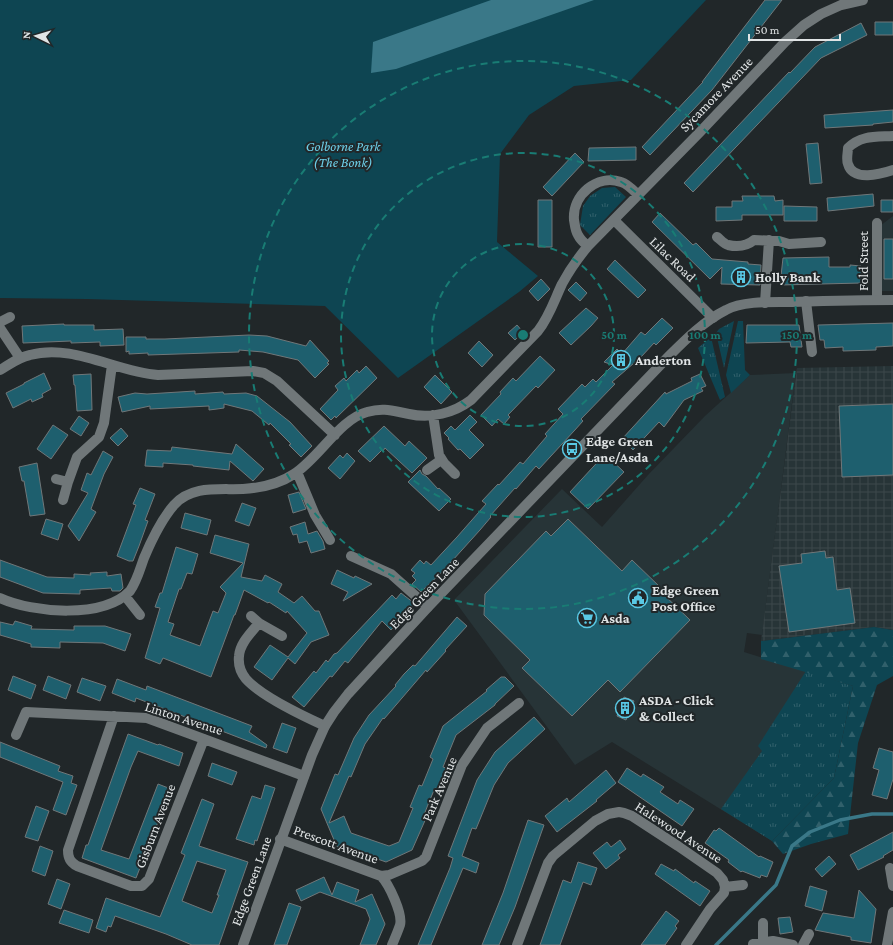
<svg xmlns="http://www.w3.org/2000/svg" width="893" height="945" viewBox="0 0 893 945" font-family="'Crimson Pro',serif">
	<defs>
		<pattern id="industrial-grid" width="8" height="8" patternUnits="userSpaceOnUse"><rect width="8" height="8" fill="#273437"/><path d="M0 4h8M4 0v8" fill="none" stroke="#3c484a"/></pattern>
		<pattern id="grass-tufts" width="24" height="20" patternUnits="userSpaceOnUse"><rect width="24" height="20" fill="#0e4552"/><path d="M3 7l-1-3M5 7V3M7 7l1-3M15 17l-1-3M17 17v-4M19 17l1-3" fill="none" stroke="#31606b"/></pattern>
		<pattern id="forest-firs" width="22" height="20" patternUnits="userSpaceOnUse"><rect width="22" height="20" fill="#0e4552"/><path d="M5 1l3.5 6h-7zM16 11l3.5 6h-7z" fill="#31606b"/></pattern>
	</defs>
	<rect width="100%" height="100%" fill="#212729"/>
	<!-- built -->
	<path fill="#273437" d="M893,216V291H882L880,226Z
		M796,373L762,635L747,633L744,652L853,686L772,841L612,742L575,765L454,600L562,489L602,527L648,475L705,416L750,375Z"/>
	<!-- industrial -->
	<path fill="url(#industrial-grid)" d="M893,366V630L874,627L761,641L797,368Z"/>
	<!-- grass -->
	<path fill="url(#grass-tufts)" d="M615,187L626,197L590,235L580,225L583,206L590,196L602,188Z
		M734,321L724,368L716,333L719,329Z
		M738,321H743L745,370L750,375L731,393L726,375Z
		M711,337L725,397L720,400L698,348Z
		M806,671L853,686L834,778L772,841L721,809L762,751L758,746Z"/>
	<!-- forest -->
	<path fill="url(#forest-firs)" d="M874,627L893,630V676L877,685L858,743L848,834L811,844L783,854L772,841L834,778L853,686L761,659V641Z"/>
	<!-- park -->
	<path fill="#0e4552" d="M0,0H706L631,80L574,86L529,115L500,154L497,242L538,276L519,292L398,378L325,306L87,299L0,298Z"/>
	<!-- water -->
	<path fill="#3a7888" d="M491,0H594L396,69L371,73L373,42Z"/>
	<g fill="none" stroke-linecap="round" stroke-linejoin="round">
		<!-- stream -->
		<path stroke="#3a7888" stroke-width="3.5" d="M716,945L776,885L792,846L810,832L840,820L872,814H893"/>
	</g>
	<!-- building -->
	<path fill="#1e5f6e" stroke="#707779" fill-rule="evenodd" d="M765,0H782L712,90L650,155L642,147L703,82H702Z
		M875,22H893V35H875Z
		M861,23L867,35L821,58L693,192L684,183L789,72L790,73L815,47Z
		M893,110V122L873,124V125L825,128L824,115Z
		M818,143L822,183L810,184L806,144Z
		M636,147V160L588,161L589,148Z
		M575,153L584,162L552,196L543,187Z
		M873,194L874,206L828,211L827,198Z
		M742,196H774L775,201L783,200V215H742V220L716,221V207H732V201H743Z
		M538,200H552V247H538Z
		M881,200H893V212H881Z
		M784,206L817,207V221H784Z
		M660,213L693,245L696,243L712,259L748,262V264L761,265L760,285L721,284L722,267L710,279L652,222Z
		M884,239H893V279H884Z
		M829,257V267H850V265L861,266L862,283L780,285L783,258Z
		M615,260L646,290L638,298L607,269Z
		M541,279L550,289L538,301L529,291Z
		M576,282L587,293L580,301L568,290Z
		M586,308L598,318L591,326L571,345L559,333Z
		M662,318L673,328L656,345L654,343L641,357L612,382L615,384L581,419L583,421L574,431L539,469L536,466L516,489L515,488L490,516L491,517L480,530L443,571L421,592L412,584L416,580L412,576L415,573L411,570L420,560L424,564L426,561L431,565L457,537L486,504L482,501L498,484L499,485L520,462L523,464L547,436L545,434L563,414L558,409L582,384L585,387L593,379L596,382L613,365L604,362L617,349L622,354L641,332L645,335Z
		M893,323V346L876,347V350L843,351V347L825,348L824,340H820L818,325Z
		M64,324V325H94V330L123,329L124,345L100,346V342L71,343V341L23,343L22,326Z
		M517,325L523,332L515,340L508,333Z
		M747,325H799L802,347H791L790,342L746,343Z
		M249,335L267,336L306,346L310,340L329,361L327,363L329,364L315,378L298,360L263,352L239,350V352L148,355V353L129,354V351L126,352V337H146V339H165Z
		M479,341L493,355L482,367L468,353Z
		M540,356L555,370L538,388L536,386L508,415L510,417L504,424L498,419L492,426L481,415L501,394L500,392L513,378L516,381Z
		M366,366L377,378L336,418L335,416L331,420L320,409L338,390L335,386L344,378L346,381L357,370L359,373Z
		M44,373L51,389L42,394L43,397L32,402L31,399L13,408L6,393L24,384V383Z
		M91,374L92,410L77,411L75,385H74L73,375Z
		M700,374L706,386L701,388L703,391L684,400L664,427L659,422L633,450L622,439L665,392L666,394L692,381L691,378Z
		M435,375L452,392L441,404L424,387Z
		M195,391V394L223,392L224,394L246,393L257,396L290,422L312,446L301,457L289,445L291,444L270,423L269,425L252,411L224,404V408L217,409L209,410V406L150,409V406L122,412L118,397L135,393L147,394Z
		M893,404V475L842,477L839,406Z
		M470,415L477,422L469,430L484,445L470,459L460,449L458,450L448,439L449,438L444,433L451,426L455,430Z
		M79,416L89,423L81,436L70,429Z
		M53,425L68,435L51,459L37,449Z
		M384,426L405,446L409,441L427,458L412,473L385,448L383,451L382,450L370,462L358,451Z
		M121,428L128,436L118,446L110,438Z
		M236,444L264,469L253,481L230,461L229,470L193,466V465L163,463V467L145,466L147,450L171,451L172,447L232,454Z
		M103,451L113,457L104,474L91,509L96,512L79,541L68,526L88,493L81,490L87,473L91,475Z
		M347,453L355,461L340,479L328,468L340,455L343,458Z
		M605,454L624,472L588,509L570,492Z
		M37,463L45,514L30,516L24,481H22L19,467Z
		M420,470L422,474L426,476L438,489L439,488L451,499L439,511L408,482Z
		M140,488L155,494L145,520L148,521L139,546L133,561H129L117,556L136,505L133,504Z
		M299,492L306,509L293,513L288,495Z
		M242,503L256,508L249,526L235,521Z
		M185,513L211,520L207,535L181,528Z
		M46,519L63,524L58,540L41,534Z
		M568,519L622,571L632,560L661,588L659,590L690,620L620,692L608,680L572,716L522,668L530,660L484,615L485,594L546,531L551,536Z
		M305,522L308,534L317,531L323,541L325,549L311,553L307,541L299,543L297,534L293,535L290,527Z
		M215,535L249,544L241,577L262,581L265,575L282,584L278,592L294,603L302,596L315,611H319L329,635L311,642L295,664L288,658L272,680L254,667L270,645L288,657L307,633L287,611L286,613L269,602L268,603L244,590L235,615H234L211,677L163,658L160,664L145,658L160,608L155,607L160,593H162L176,547L198,554L192,574L187,573L181,589H179L168,622L174,624L170,635L200,646L213,611L218,613L226,593L220,587L243,563L210,553Z
		M825,551L826,558L833,557L837,590L850,588L855,623L789,632L779,566L802,563L801,554Z
		M0,560L47,577L74,578V574L91,575L90,573L107,572V576L121,574L123,588L120,591H112L111,588L80,590V594L43,593L0,577Z
		M337,570L354,578L355,576L372,584L343,601L348,592L331,584Z
		M401,593L414,603V605L391,630L382,621L348,663L345,661L332,677L330,676L304,707L292,697L314,671L316,673L326,660L328,662L334,654L337,653L392,595L396,599Z
		M457,617L467,626L445,650L446,651L427,672L426,670L384,719L383,718L365,744L351,777L349,776L329,823L344,816L351,833L389,846L399,842L413,808L410,807L419,785L422,786L433,759L430,757L443,726L487,691L486,690L501,677H505L514,686L495,704V705L456,735L443,767L446,768L437,789L435,788L429,802L424,815L427,816L412,850L386,862L341,846L337,847L321,809L335,774L338,775L354,738L369,715L396,686L395,685L404,674L413,665L415,666Z
		M15,621L32,626L31,629L74,630V626H105L131,634L125,651L103,643L60,642V648L31,647V644L0,635V622L13,625Z
		M13,676L36,685L31,699L8,690Z
		M48,676L71,685L66,699L43,690Z
		M82,678L106,686L100,701L77,692Z
		M117,679L146,690L147,686L252,726L249,732L267,745L266,748L136,698L135,702L112,693Z
		M624,697L634,701L626,720L617,716Z
		M534,717L545,729L508,763L494,785L476,829L472,828L462,856L479,863L476,873L463,868L431,945H418L450,868L453,858L448,856L477,780L495,752Z
		M282,723L296,728L287,753L273,748Z
		M128,734L158,745L159,744L183,753L179,766L138,751L131,767L101,850L129,859L158,784L171,789L136,878L82,858L86,845H88Z
		M0,742L60,766L58,771L73,776L71,783L77,785L66,815L53,810L63,782L0,757Z
		M879,748L893,752V779L887,799L872,795L879,770L873,768Z
		M212,763L237,772L232,785L208,776Z
		M627,768L641,777L643,774L664,787L660,792L678,804L680,800L694,809L682,826L618,782Z
		M606,770L616,783L596,800L597,801L557,832L545,816L567,798L569,802Z
		M265,785L275,788L257,841L255,840L254,845L236,839L252,796L261,799Z
		M202,799L214,804L199,846L248,862L219,945H192L166,934L115,916L111,927L108,926L106,932L96,928L106,898L160,917L185,855L181,853ZM197,861L226,870L217,895H219L212,913L182,901Z
		M36,806L49,811L38,841L25,837Z
		M528,820L544,825L515,907L499,945H482L503,893Z
		M719,828L759,857L760,856L773,862L767,877L761,875L760,878L742,871L741,872L728,862L729,860L705,843L714,830L716,831Z
		M893,832V850L883,856L884,857L858,870L850,855Z
		M620,840L626,849L618,855L620,858L606,869L593,853L607,842L611,847Z
		M40,846L53,851L45,876L32,871Z
		M829,856L836,864L822,877L815,869Z
		M578,862L597,868L591,885L583,882L560,945H540L563,880L571,883Z
		M661,864L674,871L675,869L694,883L695,881L710,891L700,906L655,874Z
		M324,877L332,895L337,882L359,890L355,902L372,894L385,924L376,945H360L370,919L366,909L320,892L301,901L296,890Z
		M57,879L70,884L61,909L48,904Z
		M810,886L827,891L822,911L805,906Z
		M859,890L876,909L871,943L851,940V937L815,930L823,913L854,918Z
		M289,903L301,907L287,945H274Z
		M64,910L93,920L89,933L59,923Z
		M666,911L679,921L675,926L677,928L665,945H641Z
		M790,917L793,932L780,934L778,918Z"/>
	<g fill="none" stroke-linecap="round" stroke-linejoin="round">
		<!-- minor -->
		<path stroke="#707779" stroke-width="10" d="M893,136C876,137 861,135 848,148C848,153 846,159 848,164C853,182 881,174 893,170
			M614,220L713,318
			M717,237C720,239 724,244 728,245C737,247 747,246 754,240L779,241L789,244L821,242
			M588,246C584,243 580,239 578,235C575,230 575,225 574,220C572,195 597,174 621,182C628,184 633,190 638,195
			M877,300V223
			M806,301L812,352
			M765,303L769,240
			M0,322L10,317
			M0,328L20,358
			M0,370C10,364 19,357 30,355C72,343 116,372 158,375L253,371L264,373L277,381L335,435
			M433,415L439,455L444,463L455,474
			M427,470L441,460
			M297,472L315,515L330,540
			M56,479L68,482L63,500
			M68,482L77,457L99,437L104,423L112,365
			M351,556L391,574L428,607
			M125,596L140,615
			M0,598C33,613 103,619 130,591C137,581 140,569 144,558C152,539 161,520 174,505C192,485 219,490 243,489C260,488 279,484 294,474C319,458 340,419 367,412C384,407 393,411 409,414C431,419 454,413 471,400L538,331C549,317 554,301 562,284C569,271 578,258 588,246L700,132L785,42L804,25L821,14L841,5L863,0
			M251,616L259,623L282,636
			M259,623C251,633 240,643 239,656C238,665 241,673 246,679C262,697 303,716 325,726
			M114,716L68,850C68,858 70,862 77,866L131,886H142L149,879L204,739
			M16,735L26,712L147,718L304,776
			M280,839L381,876L389,875L422,861L426,857L462,765L487,728L519,703
			M890,868L893,886
			M381,876C389,884 403,914 400,925C398,931 395,938 392,945
			M763,923V942
			M753,944L773,941L793,945
			M517,945L548,863L553,856L595,821L608,814L619,812L624,813L632,816L678,846L717,873L723,880L725,887
			M686,945L710,909L724,893L725,887L743,885
			M803,945L809,934
			M887,945L893,912"/>
		<!-- tertiary -->
		<path stroke="#707779" stroke-width="10" d="M243,945L312,755L325,726L334,712L348,694L428,607L669,356C686,339 704,321 726,310C742,301 770,302 789,302C824,301 858,300 893,300"/>
	</g>
	<!-- distance rings -->
	<g fill="none" stroke="#197c74" stroke-width="2" stroke-dasharray="7 5">
		<circle cx="523" cy="335" r="91"/>
		<circle cx="523" cy="335" r="182"/>
		<circle cx="523" cy="335" r="274"/>
	</g>
	<!-- icons -->
	<defs>
		<g id="building-ring" transform="scale(1)"><circle r="9.5" fill="#212729" stroke="#59c8e4" stroke-width="1.5"/><path d="M-4-6H4V6H1V3H-1V6H-4ZM-2.5-4.3h1.7v1.8h-1.7ZM.8-4.3h1.7v1.8H.8ZM-2.5-1h1.7V.8h-1.7ZM.8-1h1.7V.8H.8Z" fill="#59c8e4"/></g>
		<g id="bus-ring" transform="scale(1)"><circle r="9.5" fill="#212729" stroke="#59c8e4" stroke-width="1.5"/><path d="M-5-6H5V4H4V6H2V4H-2V6H-4V4H-5ZM-3.5-4V0h7V-4ZM-3.5 1.2v1.5H-2V1.2ZM2 1.2v1.5H3.5V1.2Z" fill="#59c8e4"/></g>
		<g id="civic-ring" transform="scale(1)"><circle r="9.5" fill="#212729" stroke="#59c8e4" stroke-width="1.5"/><path d="M-.6-6.5H3V-4.5H.6V-3L4-1V1h2V6H-6V1h2V-1L-.6-3ZM-1.2 2.5V6h2.4V2.5Z" fill="#59c8e4"/></g>
		<g id="supermarket-ring" transform="scale(1)"><circle r="9.5" fill="#212729" stroke="#59c8e4" stroke-width="1.5"/><path d="M-6-5.5h2.5l.6 2H6L4.5 2H-2.5L-4.4-4H-6ZM-1.5 3.2a1.3 1.3 0 1 0 .1 0ZM3 3.2a1.3 1.3 0 1 0 .1 0Z" fill="#59c8e4"/></g>
	</defs>
	<g fill-rule="evenodd">
		<use href="#building-ring" x="741" y="277"/>
		<use href="#building-ring" x="621" y="360"/>
		<use href="#bus-ring" x="572" y="449"/>
		<use href="#civic-ring" x="638" y="598"/>
		<use href="#supermarket-ring" x="587" y="618"/>
		<use href="#building-ring" x="625" y="708"/>
	</g>
	<g text-anchor="middle" stroke-width="4" stroke-linejoin="round" paint-order="stroke">
		<!-- street labels -->
		<g font-size="14" fill="#e0e4e5" stroke="#212729">
			<text transform="translate(716 94) rotate(-46)" y="5">Sycamore Avenue</text>
			<text transform="translate(673 259) rotate(44)" y="5">Lilac Road</text>
			<text transform="translate(863 261) rotate(-90)" y="5">Fold Street</text>
			<text transform="translate(424 593) rotate(-46)" y="5">Edge Green Lane</text>
			<text transform="translate(184 718) rotate(18)" y="5">Linton Avenue</text>
			<text transform="translate(439 789) rotate(-67)" y="5">Park Avenue</text>
			<text transform="translate(155 826) rotate(-69)" y="5">Gisburn Avenue</text>
			<text transform="translate(679 832) rotate(33)" y="5">Halewood Avenue</text>
			<text transform="translate(336 844) rotate(20)" y="5">Prescott Avenue</text>
			<text transform="translate(251 881) rotate(-70)" y="5">Edge Green Lane</text>
		</g>
		<!-- park labels -->
		<g font-size="14" font-style="italic" fill="#6dcfe8" stroke="#212729">
			<text x="343" y="151">Golborne Park<tspan x="343" dy="16">(The Bonk)</tspan></text>
		</g>
		<!-- poi labels -->
		<g font-size="14" font-weight="bold" fill="#e0e4e5" stroke="#212729" text-anchor="start">
			<text x="755" y="282">Holly Bank</text>
			<text x="635" y="365">Anderton</text>
			<text x="586" y="446">Edge Green<tspan x="586" dy="16">Lane/Asda</tspan></text>
			<text x="652" y="595">Edge Green<tspan x="652" dy="16">Post Office</tspan></text>
			<text x="601" y="623">Asda</text>
			<text x="639" y="705">ASDA - Click<tspan x="639" dy="16">&amp; Collect</tspan></text>
		</g>
	</g>
	<circle cx="523" cy="335" r="6" fill="#197c74" stroke="#212729" stroke-width="2"/>
	<g font-size="12" text-anchor="middle" font-weight="bold" fill="#197c74" stroke="#212729" stroke-width="4" stroke-linejoin="round" paint-order="stroke">
		<text x="614" y="339">50 m</text>
		<text x="705" y="339">100 m</text>
		<text x="797" y="339">150 m</text>
	</g>
	<!-- north arrow -->
	<g transform="translate(36 36) rotate(275)" stroke="#212729" stroke-width="3" paint-order="stroke">
	<path d="M0-3L7 15L0 10L-7 15Z" fill="#e0e4e5"/>
	<text y="-6" font-size="11" font-weight="bold" text-anchor="middle" fill="#e0e4e5">N</text>
	</g>
	<!-- scale -->
	<path d="M749 34v6h91v-6" fill="none" stroke="#e0e4e5" stroke-width="2"/>
	<text x="755" y="34" font-size="12" fill="#e0e4e5" stroke="#212729" stroke-width="3" paint-order="stroke">50 m</text>
</svg>
